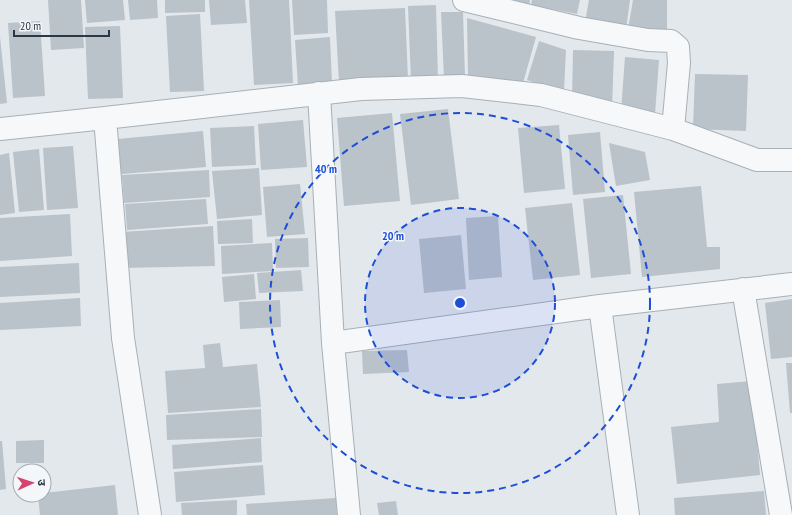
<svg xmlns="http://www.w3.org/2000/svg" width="792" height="515" viewBox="0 0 792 515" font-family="'PT Sans Narrow','Noto Sans Devanagari',sans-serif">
	<rect width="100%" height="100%" fill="#e3e8ec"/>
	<!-- building -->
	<path fill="#bac2ca" d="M48,0H81L84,48L51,50Z
		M85,0H123L125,20L87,23Z
		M128,0H157L158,18L130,20Z
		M165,0H205V12L165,13Z
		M209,0H245L247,23L211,25Z
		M249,0H289L293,83L254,85Z
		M292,0H327L328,33L294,35Z
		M495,0H530L529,6Z
		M532,0H580L577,14L531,5Z
		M589,0H630L626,29L585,22Z
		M633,0H667V36L628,29Z
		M436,5L438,80L411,81L408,6Z
		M405,8L408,79L339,83L335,11Z
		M441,12H463L465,77L444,78Z
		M200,14L204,91L170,92L166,16Z
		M467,18L536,37L523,83L468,77Z
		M40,21L45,96L13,98L8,23Z
		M120,26L123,98L88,99L85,27Z
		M0,37L7,103L0,104Z
		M330,37L332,84L298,86L295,40Z
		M539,41L566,50L564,91L527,80Z
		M573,50L614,51L612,108L572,98Z
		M625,57L659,60L655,114L621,111Z
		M695,74L748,75L746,131L693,129Z
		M448,109L459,199L411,205L400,114Z
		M392,113L400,201L344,206L337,118Z
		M303,120L307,167L261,170L258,124Z
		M559,125L565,189L524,193L518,128Z
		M254,126L256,165L212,167L210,128Z
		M203,131L206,167L110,175L107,140Z
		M600,132L605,192L573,195L568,135Z
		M609,143L645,152L650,180L616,186Z
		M73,146L78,208L47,210L43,148Z
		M39,149L44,210L19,212L13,152Z
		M9,153L15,213L0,215V155Z
		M259,168L262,215L217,219L212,171Z
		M209,170L210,197L124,203L122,175Z
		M300,184L305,234L267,237L263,187Z
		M701,186L707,247H720V269L642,277L634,192Z
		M623,195L631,274L591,278L583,199Z
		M206,199L208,224L127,230L125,204Z
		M572,203L580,275L533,280L525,208Z
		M70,214L72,256L0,261V218Z
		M498,216L502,277L469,280L466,218Z
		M252,219L253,243L218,244L217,221Z
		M213,226L215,266L122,268V232Z
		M461,235L466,289L424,293L419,239Z
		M308,238L309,267L276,268L275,239Z
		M272,243L273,271L222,274L221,246Z
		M79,263L80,293L0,297V267Z
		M301,270L303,291L259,293L257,273Z
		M254,274L256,299L224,302L222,277Z
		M80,298L81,326L0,330V303Z
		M792,299V357L771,359L765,303Z
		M280,300L281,327L240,329L239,302Z
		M220,343L223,367L257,364L261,407L168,413L165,371L205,368L203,345Z
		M407,350L409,372L363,374L362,351Z
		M786,363H792V413H790Z
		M752,381L760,475L677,484L671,427L719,422L717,384Z
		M261,409L262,437L167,440L166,415Z
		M261,438L262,462L173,469L172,445Z
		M44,440V463H16V441Z
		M0,441H2L6,489L0,490Z
		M263,465L265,495L176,502L174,472Z
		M115,485L118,515H40L38,495H44V493Z
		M764,491L766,515H675L674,498Z
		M336,498L337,515H247L246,504Z
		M237,500V515H182L181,503Z
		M396,501L398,515H379L377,503Z"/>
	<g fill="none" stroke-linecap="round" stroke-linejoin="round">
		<!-- minor casing -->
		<g stroke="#a7b0b7" stroke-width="24">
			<path id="minor" d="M464,0L579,28L648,40L671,41L678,47L679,63L673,129
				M319,93L333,343
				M0,129L105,118
				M743,289L781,515
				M600,306L628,515
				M150,515L123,338L105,118L361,89L462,86L541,95L673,129L757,160H792
				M349,515L333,343L600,306L792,284"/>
		</g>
		<!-- minor -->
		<use href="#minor" stroke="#f6f8fa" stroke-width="22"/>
	</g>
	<!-- distance rings -->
	<circle cx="460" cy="303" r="95" fill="#1d4ed8" fill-opacity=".12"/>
	<g fill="none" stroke="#1d4ed8" stroke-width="2" stroke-dasharray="7 5">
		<circle cx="460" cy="303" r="95"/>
		<circle cx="460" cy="303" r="190"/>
	</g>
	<circle cx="460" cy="303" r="6" fill="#1d4ed8" stroke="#f3f7f9" stroke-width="2"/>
	<g font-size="12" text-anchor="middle" font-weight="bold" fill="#1d4ed8" stroke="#f3f7f9" stroke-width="3" stroke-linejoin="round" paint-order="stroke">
		<text x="326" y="173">40 m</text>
		<text x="393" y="240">20 m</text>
	</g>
	<!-- north arrow -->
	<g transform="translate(32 483) rotate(87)"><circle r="19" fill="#f3f7f9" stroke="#a2abb1"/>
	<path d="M0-3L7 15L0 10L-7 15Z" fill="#d84270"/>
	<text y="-6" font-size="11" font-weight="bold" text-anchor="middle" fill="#293846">उ</text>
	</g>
	<!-- scale -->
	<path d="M14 30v6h95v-6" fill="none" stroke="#293846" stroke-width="2"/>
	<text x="20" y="30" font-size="12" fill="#293846" stroke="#f3f7f9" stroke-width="3" paint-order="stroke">20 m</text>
</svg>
